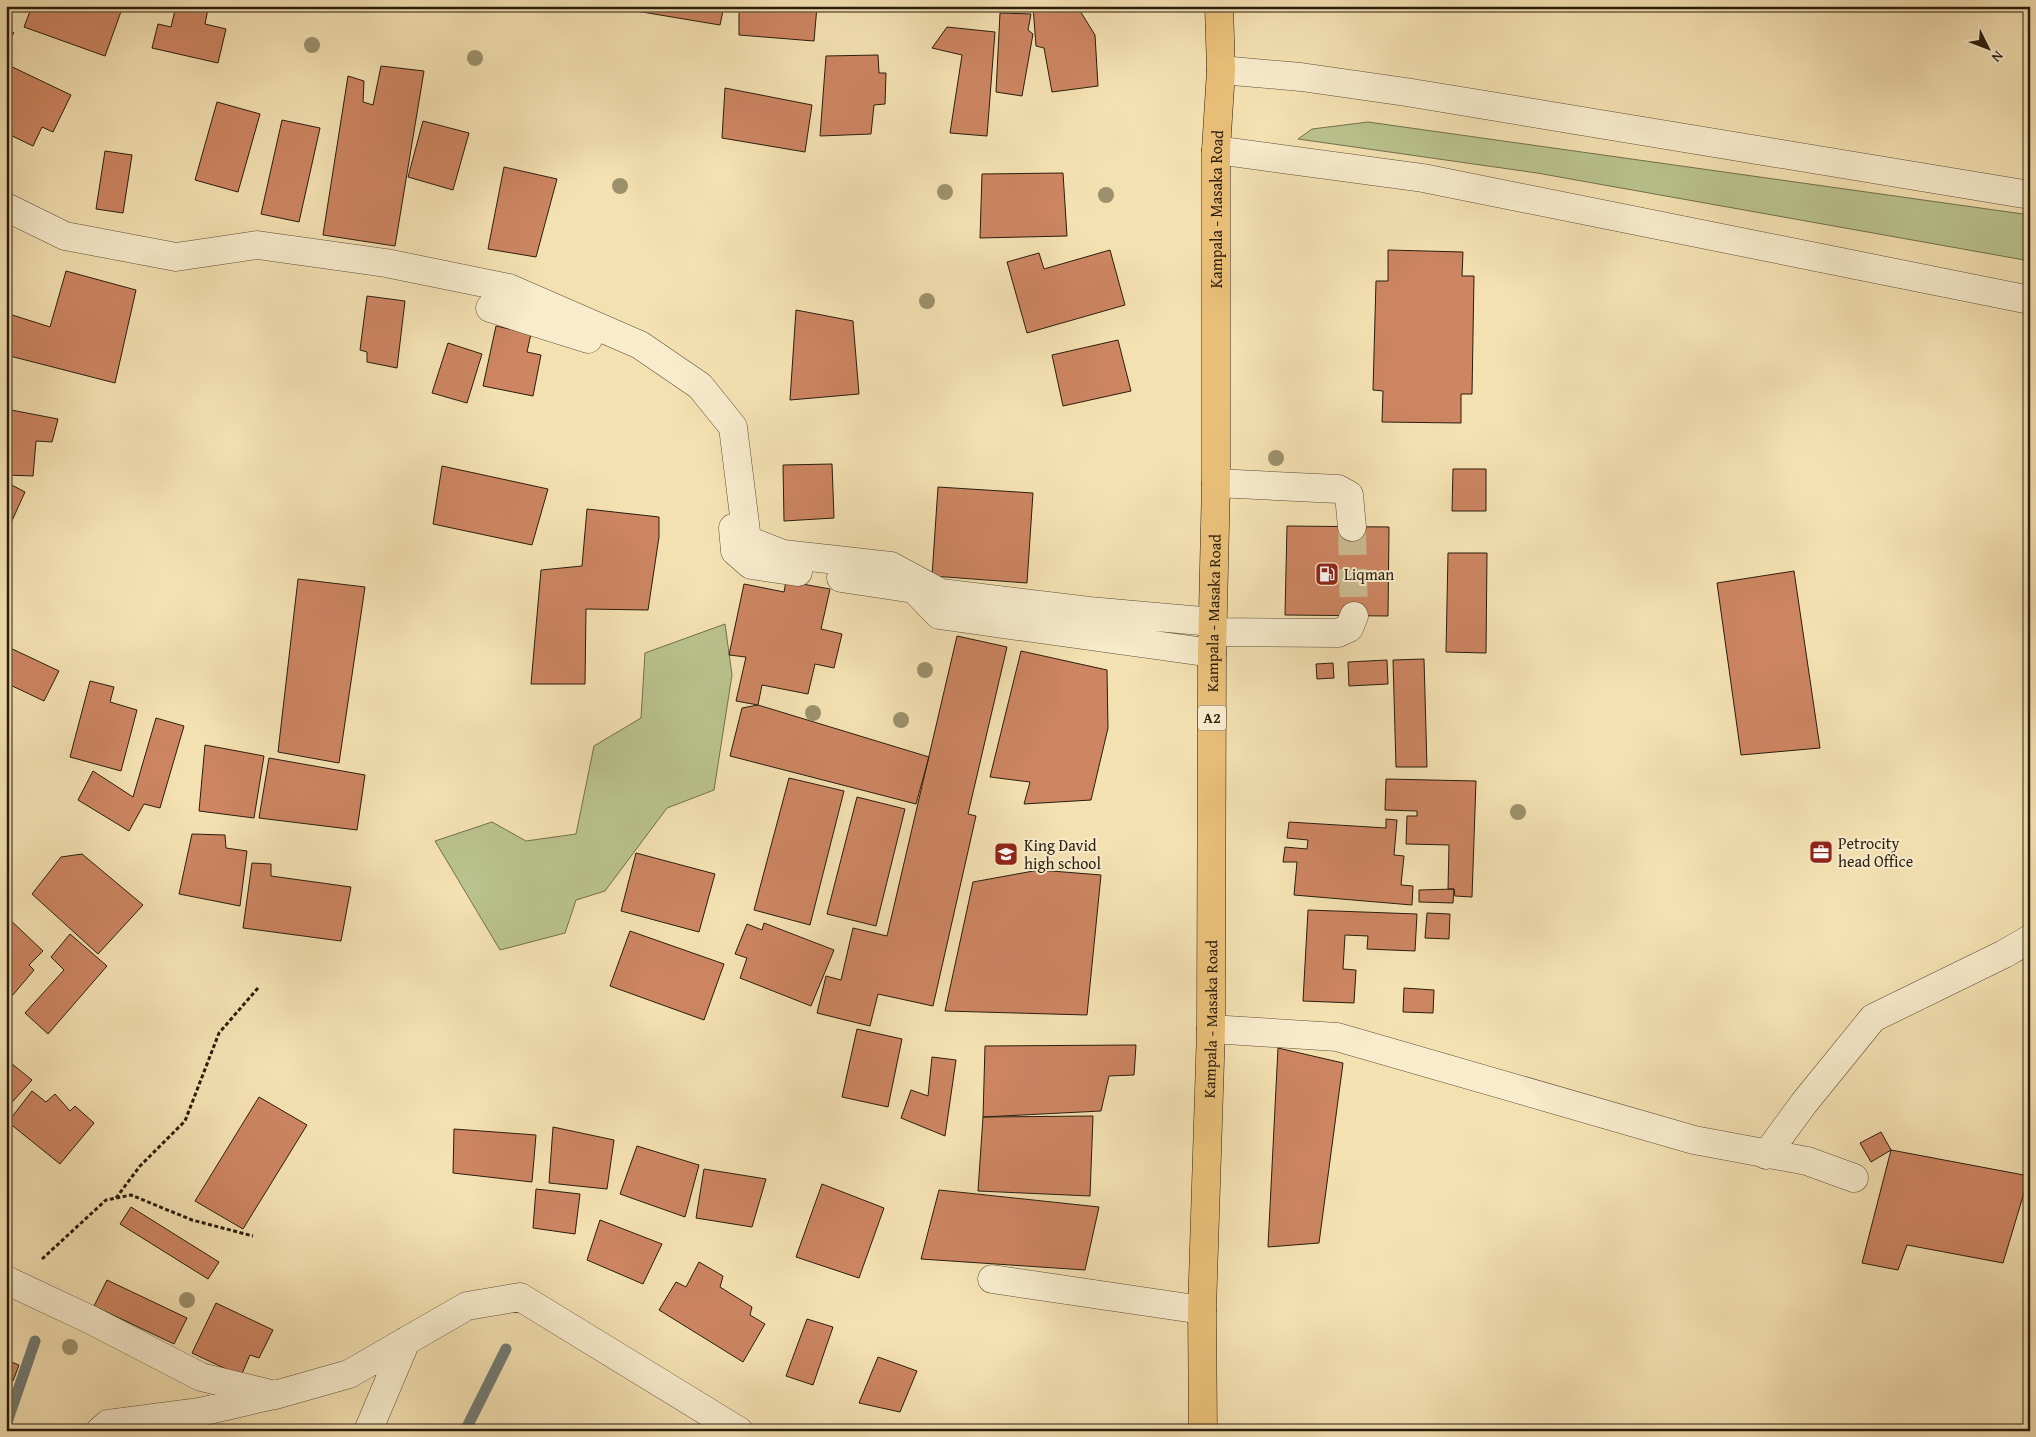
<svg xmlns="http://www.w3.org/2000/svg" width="2036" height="1437" viewBox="0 0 2036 1437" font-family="'Gentium Book Plus',serif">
	<rect width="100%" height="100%" fill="#f4e1b2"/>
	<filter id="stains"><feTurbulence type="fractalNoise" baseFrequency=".004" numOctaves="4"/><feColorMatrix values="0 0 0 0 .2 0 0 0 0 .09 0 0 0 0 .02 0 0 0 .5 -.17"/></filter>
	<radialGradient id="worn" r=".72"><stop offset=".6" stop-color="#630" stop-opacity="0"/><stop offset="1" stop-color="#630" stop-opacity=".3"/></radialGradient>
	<!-- green -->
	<path fill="#bac38d" stroke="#72704d" d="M1368,122L2030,215V261L1537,173L1298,139L1312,129Z
		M725,624L732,675L714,790L667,808L605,891L576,900L565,933L500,950L435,841L492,822L526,841L576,834L594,746L641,718L645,653Z"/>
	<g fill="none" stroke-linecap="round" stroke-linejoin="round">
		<!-- stream -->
		<path stroke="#727b74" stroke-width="11" d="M6,1425L35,1341
			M465,1431L506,1349"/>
	</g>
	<!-- building -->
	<path fill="#cd8562" stroke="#291d0d" d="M32,6H123L105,56L24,27Z
		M176,6L208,9L205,24L226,29L218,63L152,48L158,24L171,27Z
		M637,6H724L720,25L636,11Z
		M739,6H817L814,41L739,35Z
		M1033,6H1077L1095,35L1098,86L1052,92L1044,48L1036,46Z
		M1000,13L1031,14L1028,30L1033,34L1022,96L996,92Z
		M947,27L995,32L987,136L950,133L962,55L932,48Z
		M6,28L14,33L6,43Z
		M878,55L879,73H886L885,104L874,105L871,134L820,136L826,56Z
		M6,64L71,95L53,132L42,127L33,146L6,133Z
		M381,66L424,71L395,246L323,235L348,76L364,81L363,102L373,105Z
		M725,88L812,105L805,152L722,138Z
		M217,102L260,114L238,192L195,180Z
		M282,120L320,128L299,222L261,214Z
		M423,121L469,133L453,190L408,177Z
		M105,151L132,155L123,213L96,209Z
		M504,167L557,179L536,257L488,249Z
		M1063,173L1067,236L980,238L982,174Z
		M1110,250L1125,305L1027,333L1007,262L1039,253L1044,269Z
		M1388,250L1463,252L1462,276H1474L1472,394H1461V423L1382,422L1383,391L1373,390L1376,281H1388Z
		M66,271L136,290L115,383L6,355V313L50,327Z
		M367,296L405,301L397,368L367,362V352L360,350Z
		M796,310L853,321L859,394L790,400Z
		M496,326L531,334L527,352L541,355L533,396L483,386Z
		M1118,340L1131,391L1063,406L1052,355Z
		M448,343L482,354L467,403L432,393Z
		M11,410L58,419L52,442L36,441L33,476L6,475V429Z
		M832,464L834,518L784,521L783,465Z
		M442,466L548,489L532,545L433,524Z
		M1453,469H1486V511H1452Z
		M6,482L25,492L6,534Z
		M938,487L1033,493L1027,583L932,576Z
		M587,509L659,517V537L648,610L586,609L585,684H531L541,570L582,566Z
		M1287,526L1389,527L1388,616L1285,615Z
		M1448,553H1487L1486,653L1446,652Z
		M1794,571L1820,748L1741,755L1717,583Z
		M298,579L365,587L339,763L278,752Z
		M786,581L830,589L821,629L842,634L834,668L815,664L808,694L762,685L758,705L736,701L746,657L729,655L744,584L784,592Z
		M957,636L1007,647L968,814L976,816L933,1006L878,994L870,1026L817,1013L826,976L841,980L853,928L887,936Z
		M6,646L59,671L44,701L6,683Z
		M1021,651L1107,670L1108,728L1091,800L1024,804L1030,782L990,777Z
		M1424,659L1427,767H1396L1393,660Z
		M1387,660L1388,684L1349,686L1348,662Z
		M1333,663L1334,678L1317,679L1316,664Z
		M90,681L114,687L110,702L137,710L121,771L70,757Z
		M758,705L929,757L916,804L730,756L742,708Z
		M156,718L184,726L160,808L144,804L129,831L78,800L93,771L133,797Z
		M205,745L264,756L254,818L199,811Z
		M269,758L365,775L357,830L259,818Z
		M789,778L844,791L810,925L754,910Z
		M1386,779L1476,781L1472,897L1455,896L1454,889H1448L1449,845L1406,844L1407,816H1417V811L1385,810Z
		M857,797L905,809L876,926L827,914Z
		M1386,819L1397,820L1394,855L1404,856L1401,885L1413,886L1412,905L1294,895L1297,862H1283L1285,847L1307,849L1308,840L1287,838L1289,822L1386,828Z
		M192,834L225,835L226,848L247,851L240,906L179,894Z
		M636,853L715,874L699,932L621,911Z
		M82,854L143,905L98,954L32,894L61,857Z
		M252,863L271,864V876L351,887L341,941L243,928Z
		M1039,870L1101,875L1087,1015L945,1011L973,882Z
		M1454,889L1453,903L1419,902V890Z
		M1308,910L1417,914L1415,951L1367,949L1368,936L1345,935L1343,969L1356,970L1354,1003L1303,1001Z
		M1427,913L1450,914L1449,939L1425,938Z
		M6,916L43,951L29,965L34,970L12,996L6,991Z
		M764,923L834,950L811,1006L740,978L747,958L735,954L747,924L762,930Z
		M630,931L724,964L704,1020L610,986Z
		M70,934L107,966L48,1034L25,1013L64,970L51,957Z
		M1404,988L1434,990L1433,1013L1403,1012Z
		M857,1029L902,1039L888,1107L842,1097Z
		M1136,1045L1134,1075L1109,1076L1101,1111L983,1117L985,1046Z
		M1278,1048L1343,1063L1319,1243L1268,1247Z
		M932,1057L956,1060L945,1136L901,1118L911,1090L928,1096Z
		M7,1060L32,1080L6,1109V1061Z
		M32,1091L46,1102L55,1094L70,1111L75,1106L94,1123L60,1164L8,1122Z
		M259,1097L307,1125L243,1229L195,1201Z
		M1093,1116L1090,1196L978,1191L983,1117Z
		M553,1127L614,1140L607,1189L549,1183Z
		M454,1129L536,1135L532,1182L453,1173Z
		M1881,1132L1891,1150L1871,1162L1860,1143Z
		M637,1146L699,1165L685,1217L620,1194Z
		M1891,1150L2029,1176L2003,1263L1907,1245L1898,1270L1862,1263Z
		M704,1169L766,1179L752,1227L696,1218Z
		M822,1184L884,1208L859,1278L796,1257Z
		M536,1189L580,1194L575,1234L533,1228Z
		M939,1190L1099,1207L1085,1270L921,1259Z
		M131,1207L219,1262L208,1279L120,1224Z
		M600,1220L662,1244L643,1284L587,1260Z
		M699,1262L723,1276L720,1287L752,1307L750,1315L765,1324L743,1362L659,1310L676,1282L686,1287Z
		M107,1280L187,1318L174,1344L94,1306Z
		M216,1303L273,1330L259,1358L250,1355L241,1376L192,1353Z
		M807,1319L833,1327L813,1385L786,1376Z
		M878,1357L917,1371L900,1412L859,1403Z
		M6,1360L19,1365L13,1381L6,1378Z"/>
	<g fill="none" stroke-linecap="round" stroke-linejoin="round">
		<!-- minor-tunnel -->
		<path stroke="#cbba91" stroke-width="28" stroke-dasharray="28 14" stroke-linecap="butt" d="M1352,527L1354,616"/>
		<!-- minor casing -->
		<g stroke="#5c4e36" stroke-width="29">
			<path id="minor" d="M1221,70L1301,77L1406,92L2030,195
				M1216,150L1423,178L2030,300
				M6,207L65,236L176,257L257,245L386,263L509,288L640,345L700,386L733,427L747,540L783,554L891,566L941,593L1089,611L1213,622
				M490,308L588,339
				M1216,483L1338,489L1349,495L1352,527
				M733,528L735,551L751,565L798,572
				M841,578L914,589L939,615L1212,653
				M1213,632L1338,633L1349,628L1354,616
				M1211,1029L1337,1037L1694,1140L1807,1161L1854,1178
				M1766,1155L1804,1103L1873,1018L2004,954L2030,939
				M992,1279L1202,1310
				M6,1280L91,1320L201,1377L275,1395L349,1374L467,1306L520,1297L739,1431
				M100,1431L108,1424L200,1412L269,1396
				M368,1431L406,1341"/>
		</g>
		<!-- highway casing -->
		<g stroke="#291d0d" stroke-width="29">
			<g id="highway">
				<path id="s1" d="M1203,1431L1202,1310L1211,1029L1212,653L1216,483V150L1221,70L1219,6"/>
			</g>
		</g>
		<!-- path -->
		<path stroke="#291d0d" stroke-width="3" stroke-dasharray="4 2.5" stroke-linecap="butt" d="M116,1198L140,1166L185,1121L219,1033L258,988
			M42,1259L106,1200L131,1195L192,1220L253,1236"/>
		<!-- minor -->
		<use href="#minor" stroke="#f8eccd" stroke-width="28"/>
		<!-- highway -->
		<use href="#highway" stroke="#eac079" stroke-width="28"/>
	</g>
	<!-- trees -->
	<g fill="#9c916c">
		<circle cx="312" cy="45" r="8"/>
		<circle cx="475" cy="58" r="8"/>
		<circle cx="620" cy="186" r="8"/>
		<circle cx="945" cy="192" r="8"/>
		<circle cx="1106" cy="195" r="8"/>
		<circle cx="927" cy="301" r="8"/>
		<circle cx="1276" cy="458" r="8"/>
		<circle cx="925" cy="670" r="8"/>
		<circle cx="813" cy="713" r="8"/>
		<circle cx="901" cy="720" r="8"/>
		<circle cx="1518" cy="812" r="8"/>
		<circle cx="187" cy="1300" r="8"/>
		<circle cx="70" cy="1347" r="8"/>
	</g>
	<!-- icons -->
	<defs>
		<g id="fuel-square" transform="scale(1.25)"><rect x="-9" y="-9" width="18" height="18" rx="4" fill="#8f2418" stroke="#f8eccd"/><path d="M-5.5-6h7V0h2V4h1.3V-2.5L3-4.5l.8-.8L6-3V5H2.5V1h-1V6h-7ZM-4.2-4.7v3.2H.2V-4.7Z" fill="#fff"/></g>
		<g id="office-square" transform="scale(1.25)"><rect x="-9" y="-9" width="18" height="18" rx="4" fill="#8f2418" stroke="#f8eccd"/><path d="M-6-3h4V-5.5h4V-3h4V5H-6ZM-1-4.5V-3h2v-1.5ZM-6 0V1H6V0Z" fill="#fff"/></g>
		<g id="school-square" transform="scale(1.25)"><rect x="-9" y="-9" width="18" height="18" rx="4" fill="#8f2418" stroke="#f8eccd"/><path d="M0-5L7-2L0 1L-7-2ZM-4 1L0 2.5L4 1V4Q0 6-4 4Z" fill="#fff"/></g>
	</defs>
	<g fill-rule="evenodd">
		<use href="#fuel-square" x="1327" y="574"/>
		<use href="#office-square" x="1821" y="852"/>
		<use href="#school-square" x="1006" y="854"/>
	</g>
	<g text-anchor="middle" stroke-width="4" stroke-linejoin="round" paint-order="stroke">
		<!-- shield labels -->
		<rect fill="#f8eccd" stroke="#675b47" stroke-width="1" x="1198" y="705.5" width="28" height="25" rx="4"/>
		<g font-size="15" font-weight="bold" fill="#291d0d">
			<text x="1212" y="723">A2</text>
		</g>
		<!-- street labels -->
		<g font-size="16" fill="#291d0d" stroke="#f8eccd">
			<text dy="6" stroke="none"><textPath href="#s1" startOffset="1222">Kampala - Masaka Road</textPath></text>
			<text dy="6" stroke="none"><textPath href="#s1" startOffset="818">Kampala - Masaka Road</textPath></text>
			<text dy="6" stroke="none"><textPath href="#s1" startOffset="412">Kampala - Masaka Road</textPath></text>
		</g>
		<!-- poi labels -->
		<g font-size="16" fill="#291d0d" stroke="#f8eccd" text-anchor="start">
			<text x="1344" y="580">Liqman</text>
			<text x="1838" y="849">Petrocity<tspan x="1838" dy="18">head Office</tspan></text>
			<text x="1024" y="851">King David<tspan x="1024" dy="18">high school</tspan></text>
		</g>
	</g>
	<!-- margin -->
	<rect width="2036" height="1437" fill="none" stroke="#f4e1b2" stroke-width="25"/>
	<rect x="8" y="8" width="2021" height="1422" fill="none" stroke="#291d0d" stroke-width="2.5"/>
	<rect x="12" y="12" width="2011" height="1412" fill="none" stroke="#291d0d"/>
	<!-- north arrow -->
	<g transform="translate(1988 48) rotate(132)" stroke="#f8eccd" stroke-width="4" paint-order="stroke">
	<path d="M0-4L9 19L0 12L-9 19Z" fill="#291d0d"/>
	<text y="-8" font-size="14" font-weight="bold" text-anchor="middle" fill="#291d0d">N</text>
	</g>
	<rect width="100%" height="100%" filter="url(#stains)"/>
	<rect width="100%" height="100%" fill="url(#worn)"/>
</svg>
